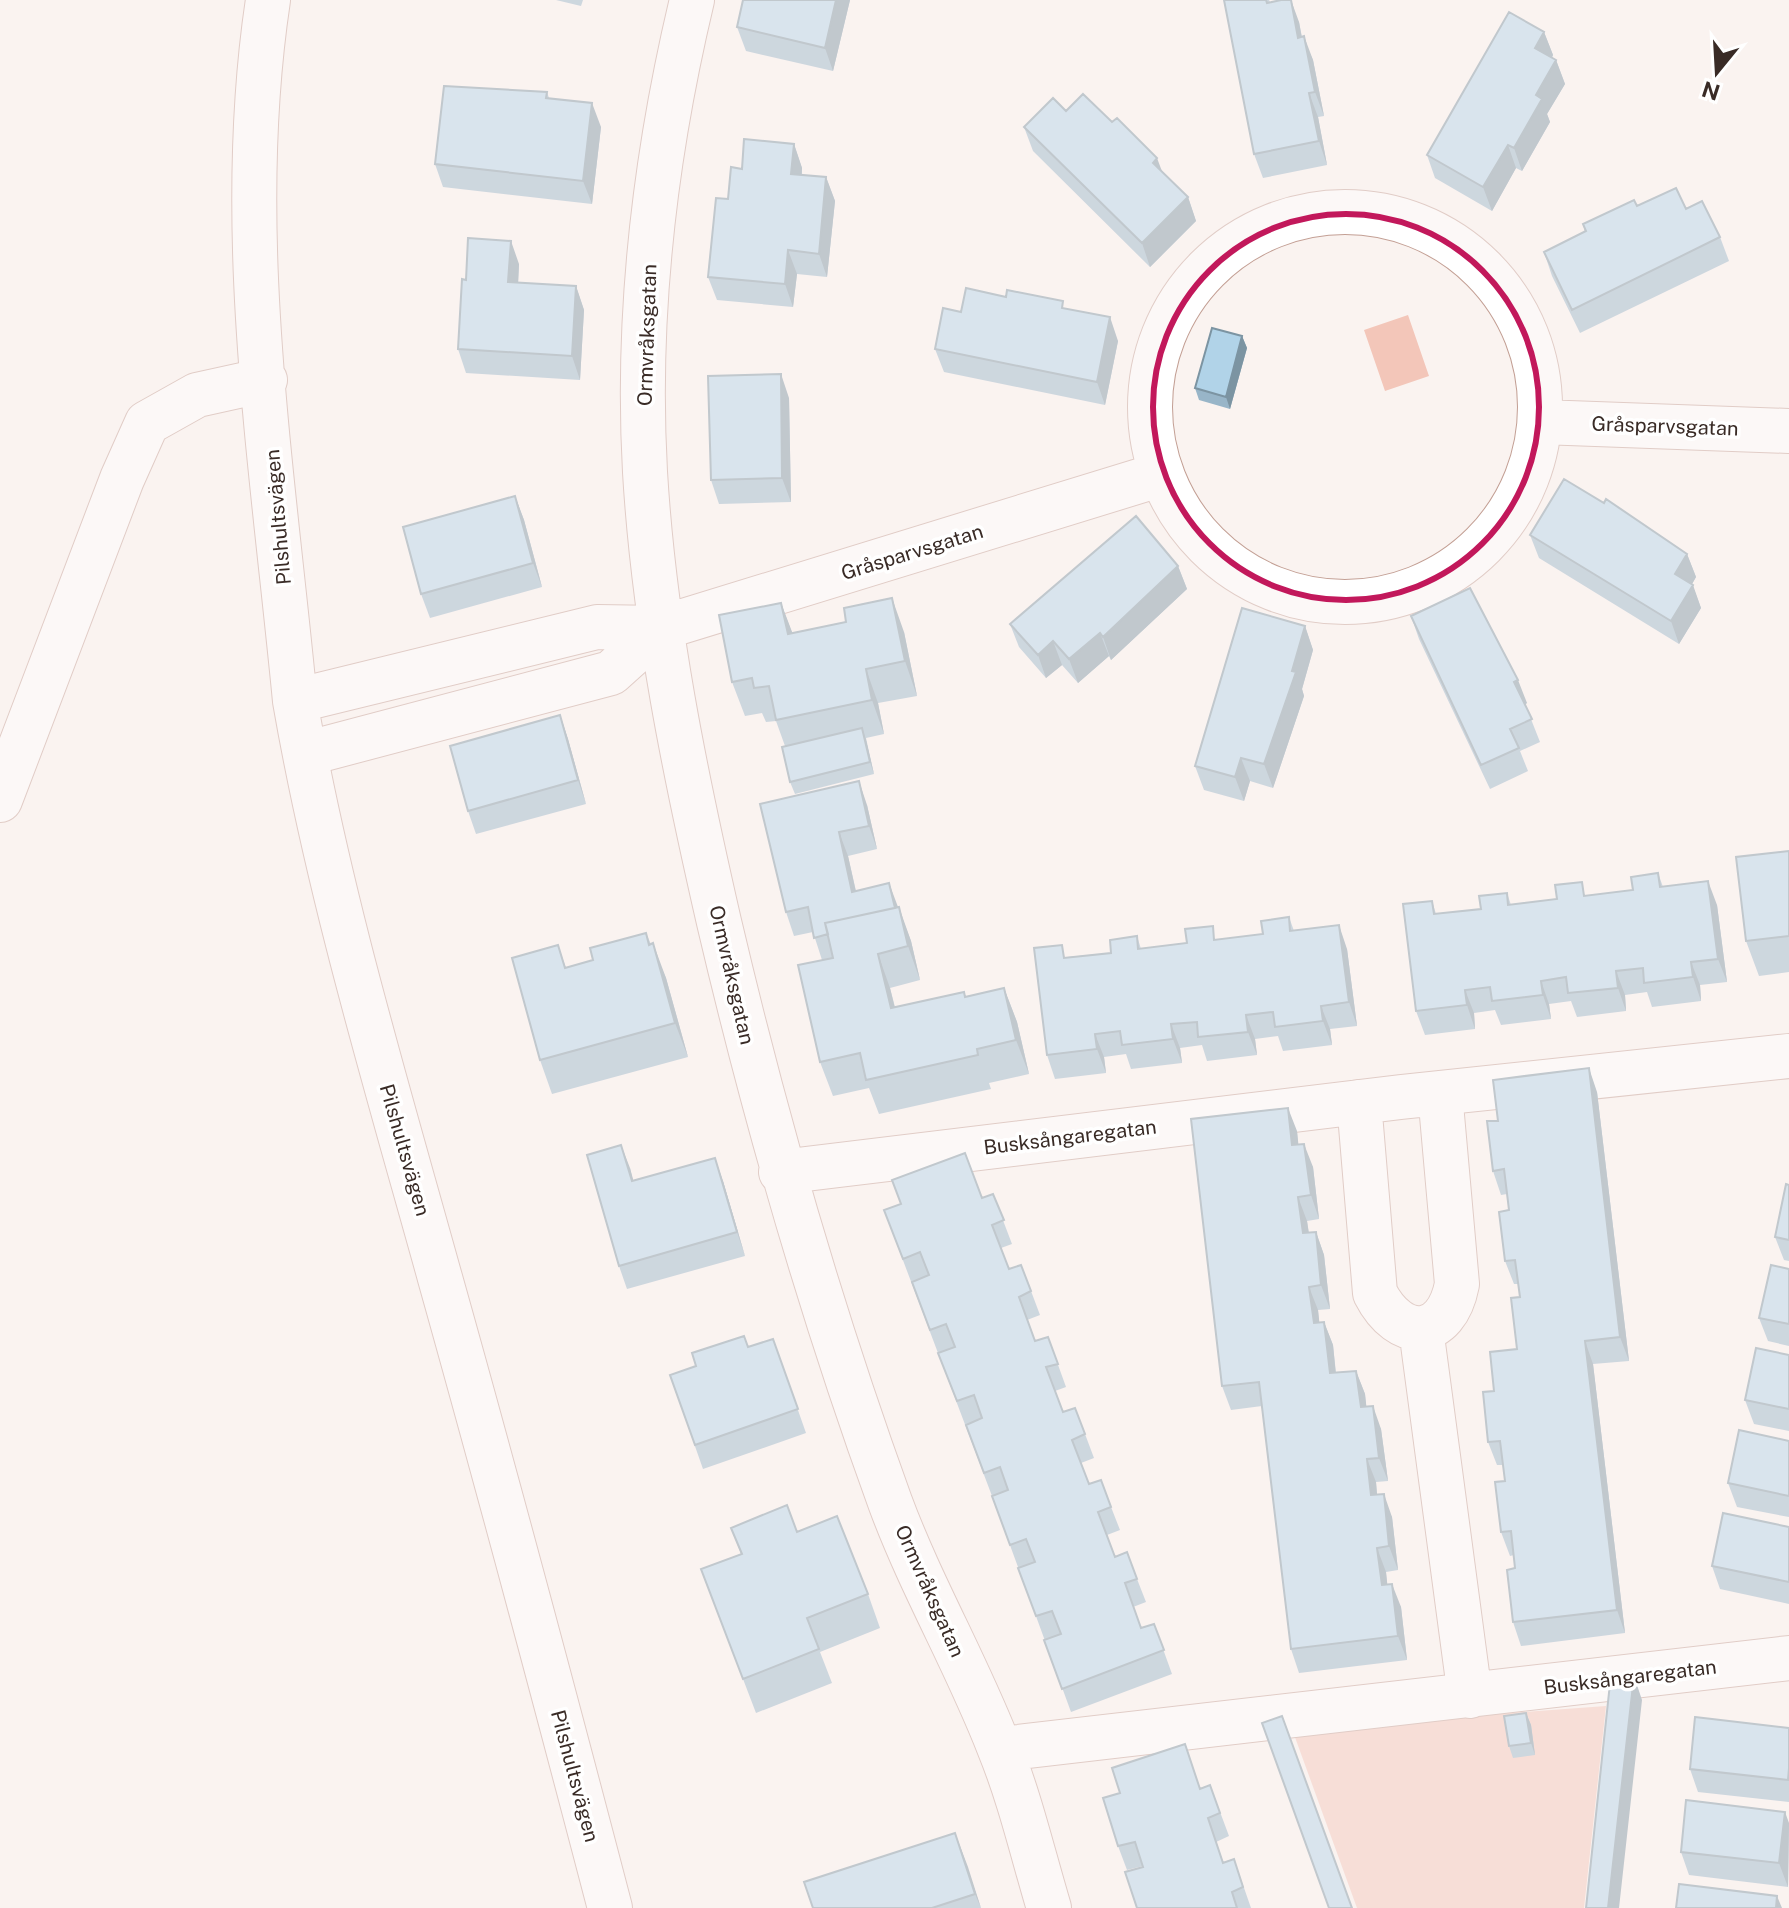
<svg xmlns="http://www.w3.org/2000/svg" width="1789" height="1908" viewBox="0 0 1789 1908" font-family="'Public Sans',sans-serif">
	<rect width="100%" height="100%" fill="#faf3f0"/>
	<!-- green -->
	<path fill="#f3c6b9" d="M1408,315L1429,376L1385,391L1364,330Z
		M1606,1706L1584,1908H1357L1292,1729Z"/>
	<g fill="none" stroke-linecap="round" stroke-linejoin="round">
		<!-- minor casing -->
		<g stroke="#c39f94" stroke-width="46">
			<path id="minor" d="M268,0C233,231 273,470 295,701C329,896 387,1087 440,1278C499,1488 555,1698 610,1908
				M692,0C655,155 636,312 645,472C654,624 685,774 719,922C765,1118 821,1312 890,1502C921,1586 967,1664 999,1747C1020,1798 1033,1855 1049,1908
				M1150 407a195 195 0 1 1 390 0a195 195 0 1 1-390 0Z
				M1541,422L1789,431
				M295,701L597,627L661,628L1162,474
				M305,754L611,673L661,628
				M0,800L122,479L147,423L197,395L265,380
				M1359,1102L1375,1293C1400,1342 1446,1341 1457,1284L1440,1093
				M781,1172L1401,1097L1789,1056
				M1421,1329L1470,1696
				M1001,1749L1789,1658"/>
		</g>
		<!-- minor -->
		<use href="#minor" stroke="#fff" stroke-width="44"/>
	</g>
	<!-- wall -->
	<path fill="#98b5c8" d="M556,0H583L581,6Z
		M850,0L833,71L746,51L737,27Z
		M1224,0H1269L1270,2L1299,22L1302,37L1313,60L1324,116L1318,117L1327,165L1263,178L1254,154Z
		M1544,32L1553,55L1552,58L1556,60L1565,84L1547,114L1550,122L1522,171L1516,168L1492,211L1435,178L1427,155Z
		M547,92L549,98L601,127L592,204L443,187L435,164Z
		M1066,111L1112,122L1188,197L1196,221L1150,267L1033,151L1024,127Z
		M794,144L802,168V175L826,177L835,201L827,277L797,274L793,307L717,300L708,277L728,199L742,169Z
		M1637,206L1686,209L1720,237L1729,261L1580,333L1552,276L1544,252L1585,232L1583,224Z
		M519,264L518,283L576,286L584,310L580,380L466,373L458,349L466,280Z
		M1066,309L1118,341L1105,405L944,372L935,349L961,312Z
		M1242,336L1247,348L1230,409L1199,400L1195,388Z
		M789,398L791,502L719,504L711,480Z
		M515,496L524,520L542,587L430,618L421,594Z
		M1604,503L1687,554L1696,577L1692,584L1701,608L1679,644L1539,558L1530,535Z
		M1178,566L1187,589L1111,660L1109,656L1078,683L1062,665L1046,678L1019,647L1010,624Z
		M781,603L792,633L904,632L917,696L878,703L884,734L866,738L874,774L795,794L790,782L785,746L776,721L766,722L762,713L745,716L732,682Z
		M1411,616L1527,703L1525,704L1540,742L1520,751L1528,771L1490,789L1419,639Z
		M1305,626L1313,650L1302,689L1304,696L1273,788L1250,781L1244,801L1204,790L1195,766Z
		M560,715L568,739L586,804L476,834L468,811Z
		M760,804L867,805L877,849L848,856L856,891L898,907L911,941L920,980L890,988L895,1007L966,997L1004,988L1017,1022L1029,1074L989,1083L991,1089L879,1114L869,1088L833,1096L820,1062L822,960L813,932L794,936L786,912Z
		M1789,851V972L1759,976L1746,941Z
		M1658,873L1663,887L1717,905L1727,982L1700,985L1701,1001L1652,1007L1647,992L1625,995L1626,1011L1577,1017L1571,1001L1549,1004L1551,1019L1501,1025L1495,1010L1474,1013L1475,1029L1425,1035L1416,1011L1432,901L1436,914L1481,909L1507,893L1511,905L1633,890Z
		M1289,917L1294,931L1347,949L1357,1026L1330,1029L1332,1045L1283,1051L1278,1036L1255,1039L1257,1055L1207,1061L1202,1045L1180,1048L1182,1063L1131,1069L1126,1054L1104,1057L1106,1073L1055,1079L1047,1055L1067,957L1111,953L1137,936L1141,949L1263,934Z
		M646,933L666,978L688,1057L552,1094L540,1060L558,945L566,968L593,960Z
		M1597,1092L1629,1361L1593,1364L1625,1633L1521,1646L1513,1622L1515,1568L1514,1555L1510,1556L1501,1532L1505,1481L1503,1465H1497L1488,1442L1494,1391L1517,1349L1520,1297L1518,1284H1514L1505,1261L1509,1210L1507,1194L1501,1195L1493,1171L1498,1121Z
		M1297,1131L1298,1145L1313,1167L1319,1219L1307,1221L1309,1233L1316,1232L1324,1255L1330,1309L1318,1310L1319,1322H1324L1333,1345L1336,1373L1356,1371L1365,1394L1366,1406L1381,1429L1388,1481L1376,1482L1377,1495L1392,1517L1398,1570L1386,1572L1387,1584L1401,1607L1407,1660L1299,1673L1291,1649L1262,1406L1231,1410L1222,1386Z
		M630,1168L633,1181H723L745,1256L627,1289L619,1266Z
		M1789,1185V1261L1784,1260L1775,1237Z
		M993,1194L1012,1244L1001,1248L1009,1269L1031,1291L1040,1315L1027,1320L1035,1341L1048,1337L1066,1387L1055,1391L1063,1412L1085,1434L1094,1458L1081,1463L1089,1484L1111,1507L1120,1530L1107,1535L1115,1557L1137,1579L1146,1602L1133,1607L1141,1628L1154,1624L1172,1674L1071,1712L992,1496L884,1210L982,1198Z
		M1789,1269V1346L1768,1341L1759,1318Z
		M773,1339L806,1433L703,1469L670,1375Z
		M1789,1355V1431L1754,1424L1745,1400Z
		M1789,1441V1517L1737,1507L1728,1483Z
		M1789,1527V1604L1720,1589L1712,1566Z
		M731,1528L797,1532L868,1594L880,1628L820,1652L832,1683L756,1713L701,1569L741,1554Z
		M1526,1713L1531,1725L1535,1755L1513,1758L1509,1746Z
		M1789,1728V1802L1698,1792L1690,1769Z
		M1210,1785L1229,1836L1216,1842L1223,1862L1234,1859L1251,1908H1137L1143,1866L1127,1870L1118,1846L1200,1788Z
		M1789,1823L1788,1887L1689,1875L1681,1852Z
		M955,1833L981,1908H813Z"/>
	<!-- shaded-wall -->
	<path fill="#7c94a2" d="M836,0H850L833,71L825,48Z
		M1291,0L1299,22L1306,62L1298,38Z
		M1544,32L1553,55L1544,71L1535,48Z
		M1304,36L1313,60L1324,116L1315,92Z
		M1556,60L1565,84L1547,114L1550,122L1522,171L1514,148L1536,95Z
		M1309,93L1318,117L1327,165L1319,141Z
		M592,103L601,127L592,204L583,181Z
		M794,144L802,168L800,197L791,174Z
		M1508,145L1516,168L1492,211L1483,187Z
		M1157,158L1166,182L1153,163Z
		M826,177L835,201L827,277L819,254Z
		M1188,197L1196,221L1150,267L1142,243Z
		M511,241L519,264L517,306L508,282Z
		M788,250L797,274L793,307L785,284Z
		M576,286L584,310L580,380L572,356Z
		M1110,317L1118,341L1105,405L1097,382Z
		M1242,336L1247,348L1230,409L1226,397Z
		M781,374L789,398L791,502L782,478Z
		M515,496L524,520L542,587L533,563Z
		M1687,554L1696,577L1684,598L1675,574Z
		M1178,566L1187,589L1111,660L1103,637Z
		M1693,585L1701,608L1679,644L1671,621Z
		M892,598L904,632L917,696L905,661Z
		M781,603L794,637L788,634Z
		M1305,626L1313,650L1302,689L1304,696L1273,788L1264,764Z
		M1100,633L1109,656L1078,683L1069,659Z
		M1053,641L1062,665L1046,678L1038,655Z
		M866,669L878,703L884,734L872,700Z
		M1518,680L1527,703L1523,706L1514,682Z
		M560,715L568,739L586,804L578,780Z
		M862,728L866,740L874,774L870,762Z
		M1241,758L1250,781L1244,801L1235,777Z
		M859,781L867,805L877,849L869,826Z
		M839,832L848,856L861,915L852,892Z
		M1708,881L1717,905L1727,982L1718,959Z
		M889,883L898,907V919Z
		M899,907L911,941L920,980L908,946Z
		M1339,925L1347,949L1357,1026L1349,1002Z
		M653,943L666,978L688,1057L675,1023Z
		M878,954L890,988L903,1042L891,1008Z
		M1691,962L1700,985L1701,1001L1693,977Z
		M1616,971L1625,995L1626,1011L1618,988Z
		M1541,981L1549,1004L1551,1019L1543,995Z
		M1004,988L1017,1022L1029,1074L1016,1040Z
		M1465,990L1474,1013L1475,1029L1467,1005Z
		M1321,1006L1330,1029L1332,1045L1323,1021Z
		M1246,1015L1255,1039L1257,1055L1248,1032Z
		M1171,1024L1180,1048L1182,1063L1173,1039Z
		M1095,1034L1104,1057L1106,1073L1097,1049Z
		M1589,1068L1597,1092L1629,1361L1620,1337Z
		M1288,1108L1297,1131L1301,1169L1292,1145Z
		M1304,1144L1313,1167L1319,1219L1311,1195Z
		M621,1145L630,1168L640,1205L632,1181Z
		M715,1158L723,1181L745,1256L737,1232Z
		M1298,1197L1307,1221L1312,1257L1303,1233Z
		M1316,1232L1324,1255L1330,1309L1321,1285Z
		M1309,1287L1318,1310L1322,1346L1314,1323Z
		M1324,1322L1333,1345L1338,1397L1330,1373Z
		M1585,1341L1593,1364L1625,1633L1617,1610Z
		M1356,1371L1365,1394L1369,1430L1361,1407Z
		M1373,1406L1381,1429L1388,1481L1379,1458Z
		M1367,1459L1376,1482L1379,1519L1371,1495Z
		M1384,1494L1392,1517L1398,1570L1389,1546Z
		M1377,1548L1386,1572L1390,1609L1382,1585Z
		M1392,1584L1401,1607L1407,1660L1398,1636Z
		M1634,1676L1642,1700L1619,1908H1608Z
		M1526,1713L1531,1725L1535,1755L1531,1743Z
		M1785,1812L1789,1823L1788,1887L1779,1863Z
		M955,1833L968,1867L981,1908L975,1894Z
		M1777,1896L1782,1908H1776Z"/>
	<!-- building -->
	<path fill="#b1d3e8" stroke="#7c94a2" stroke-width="2" d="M743,0H836L825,48L737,27Z
		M1224,0H1266L1267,3L1281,0H1291L1298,38L1304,36L1315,92L1309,93L1319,141L1254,154Z
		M1509,12L1544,32L1535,48L1556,60L1536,95L1542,99L1514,148L1508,145L1483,187L1427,155Z
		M444,86L547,92L546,98L592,103L583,181L435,164Z
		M1083,94L1112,122L1117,118L1157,158L1153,163L1188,197L1142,243L1024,127L1053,98L1066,111Z
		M744,139L794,144L791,174L826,177L819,254L788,250L785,284L708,277L716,198L728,199L731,167L742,169Z
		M1676,188L1686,209L1702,201L1720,237L1572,310L1544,252L1586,231L1583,224L1634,200L1637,206Z
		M468,238L511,241L508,282L576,286L572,356L458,349L462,279L466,280Z
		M966,288L1006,297L1007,290L1063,301L1062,308L1110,317L1097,382L935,349L943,308L961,312Z
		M1212,328L1242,336L1226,397L1195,388Z
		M781,374L782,478L711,480L708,376Z
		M1564,479L1604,503L1606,499L1687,554L1675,574L1693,585L1671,621L1530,535Z
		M515,496L533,563L421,594L403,527Z
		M1136,516L1178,566L1103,637L1100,633L1069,659L1053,641L1038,655L1010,624Z
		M1470,588L1518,680L1514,682L1532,719L1510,729L1519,748L1481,765L1411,616Z
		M892,598L905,661L866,669L872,700L776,720L769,686L754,688L752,678L732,682L719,615L781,603L788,634L846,622L844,608Z
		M1242,608L1305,626L1292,671L1296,672L1264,764L1241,758L1235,777L1195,766Z
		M560,715L578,780L468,811L450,746Z
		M862,728L870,762L790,782L782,747Z
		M859,781L869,826L839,832L852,892L889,883L895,908L825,923L828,934L814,938L808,907L786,912L760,804Z
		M1789,851V936L1746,941L1736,857Z
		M1658,873L1660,887L1708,881L1718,959L1691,962L1693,977L1644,983L1643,968L1616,971L1618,988L1568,993L1566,977L1541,981L1543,995L1492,1001L1490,987L1465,990L1467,1005L1416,1011L1403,904L1432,901L1434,914L1481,909L1479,896L1507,893L1508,905L1557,899L1555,885L1582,882L1584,896L1633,890L1631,877Z
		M899,907L908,946L878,954L891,1008L964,992L965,997L1004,988L1016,1040L977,1049L978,1055L866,1080L860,1053L820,1062L798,965L833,958L825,923Z
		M1289,917L1290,931L1339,925L1349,1002L1321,1006L1323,1021L1275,1027L1273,1012L1246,1015L1248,1032L1198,1037L1197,1022L1171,1024L1173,1039L1122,1045L1120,1031L1095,1034L1097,1049L1047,1055L1034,948L1062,945L1064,958L1111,953L1110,940L1137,936L1138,949L1187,943L1185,929L1213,926L1214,940L1263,934L1261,921Z
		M646,933L649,945L653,943L675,1023L540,1060L512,958L558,945L565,968L593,960L590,948Z
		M1589,1068L1620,1337L1585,1341L1617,1610L1513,1622L1507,1570L1515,1568L1511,1531L1501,1532L1495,1482L1505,1481L1500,1441L1488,1442L1483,1392L1494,1391L1490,1352L1517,1349L1511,1298L1520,1297L1515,1260L1505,1261L1499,1212L1509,1210L1504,1169L1493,1171L1487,1121H1498L1493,1080Z
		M1288,1108L1292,1145L1304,1144L1311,1195L1298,1197L1303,1233L1316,1232L1321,1285L1309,1287L1314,1323L1324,1322L1330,1373L1356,1371L1361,1407L1373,1406L1379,1458L1367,1459L1371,1495L1384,1494L1389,1546L1377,1548L1382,1585L1392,1584L1398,1636L1291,1649L1259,1382L1222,1386L1191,1119Z
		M621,1145L632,1181L715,1158L737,1232L619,1266L587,1155Z
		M965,1153L982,1198L993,1194L1004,1220L992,1225L1009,1269L1021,1265L1031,1291L1019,1297L1035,1341L1048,1337L1058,1364L1046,1367L1063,1412L1075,1408L1085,1434L1072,1440L1089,1484L1101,1480L1111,1507L1098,1512L1115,1557L1127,1552L1137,1579L1125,1583L1141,1628L1154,1624L1164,1650L1062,1689L1044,1640L1061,1634L1052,1611L1036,1616L1018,1568L1035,1562L1026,1539L1010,1545L992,1496L1008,1490L1000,1467L984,1473L966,1425L982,1418L974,1395L957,1401L938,1353L955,1347L946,1324L930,1330L912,1282L929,1275L920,1252L903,1259L884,1210L901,1204L892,1180Z
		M1786,1184L1789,1185V1240L1775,1237Z
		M1771,1265L1789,1269V1324L1759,1318Z
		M744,1336L748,1347L773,1339L798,1409L695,1445L670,1375L696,1366L692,1353Z
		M1756,1348L1789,1355V1409L1745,1400Z
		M1739,1430L1789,1441V1496L1728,1483Z
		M787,1505L797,1532L837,1516L868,1594L807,1618L819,1649L743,1679L701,1569L742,1554L731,1528Z
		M1723,1513L1789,1527V1582L1712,1566Z
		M1611,1674L1634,1676L1608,1908H1586Z
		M1526,1713L1531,1743L1509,1746L1504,1716Z
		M1282,1716L1352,1908H1329L1262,1723Z
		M1695,1717L1789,1728V1768L1788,1780L1690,1769Z
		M1185,1744L1200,1789L1210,1785L1220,1813L1208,1818L1223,1863L1234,1859L1243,1887L1232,1892L1237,1908H1137L1125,1872L1143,1867L1135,1842L1118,1846L1103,1798L1120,1793L1112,1768Z
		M1686,1800L1785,1812L1779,1863L1681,1852Z
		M955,1833L975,1894L932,1908H813L804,1882Z
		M1679,1884L1777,1896L1776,1908H1676Z"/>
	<!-- marked area -->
	<path d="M0 0H1789V1908H0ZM1153 407a193 193 0 1 1 386 0a193 193 0 1 1-386 0Z" fill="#faf3f0" fill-opacity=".55" fill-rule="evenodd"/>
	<path fill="none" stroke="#c2185b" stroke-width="6" stroke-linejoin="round" d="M1153 407a193 193 0 1 1 386 0a193 193 0 1 1-386 0Z"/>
	<g text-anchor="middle" stroke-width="7" stroke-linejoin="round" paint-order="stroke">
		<!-- street labels -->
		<g font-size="20" fill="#392b26" stroke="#fff">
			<text transform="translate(647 335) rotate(-88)" y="7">Ormvråksgatan</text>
			<text transform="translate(1665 426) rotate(2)" y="7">Gråsparvsgatan</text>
			<text transform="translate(278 517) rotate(-95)" y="7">Pilshultsvägen</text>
			<text transform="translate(912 552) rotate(-17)" y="7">Gråsparvsgatan</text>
			<text transform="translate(732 975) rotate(77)" y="7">Ormvråksgatan</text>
			<text transform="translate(1070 1137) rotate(-7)" y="7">Busksångaregatan</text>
			<text transform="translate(405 1150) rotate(74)" y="7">Pilshultsvägen</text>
			<text transform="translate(930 1591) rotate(66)" y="7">Ormvråksgatan</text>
			<text transform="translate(1630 1677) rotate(-7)" y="7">Busksångaregatan</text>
			<text transform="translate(575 1776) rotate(75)" y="7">Pilshultsvägen</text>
		</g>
	</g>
	<!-- north arrow -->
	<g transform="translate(1717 72) rotate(198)" stroke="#ffffff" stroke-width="6" paint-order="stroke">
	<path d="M0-6L14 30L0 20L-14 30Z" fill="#392b26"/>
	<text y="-12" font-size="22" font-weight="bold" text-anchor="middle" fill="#392b26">N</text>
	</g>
</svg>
